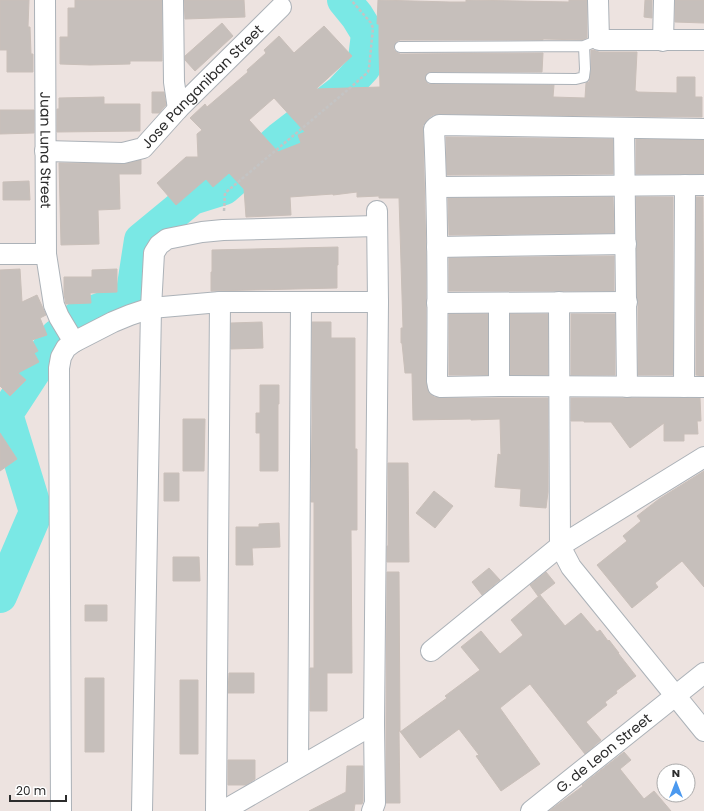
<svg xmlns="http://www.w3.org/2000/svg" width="704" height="811" viewBox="0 0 704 811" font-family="Poppins,sans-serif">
	<rect width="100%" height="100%" fill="#ede3e0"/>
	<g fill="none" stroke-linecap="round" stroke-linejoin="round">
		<!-- stream -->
		<path stroke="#7ae8e5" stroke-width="5.5" d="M0,417L6,414"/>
		<!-- river -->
		<path stroke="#7ae8e5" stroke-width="34" d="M78,318L132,298L141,240L192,198L224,188L280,139L341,92L364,67L368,34L357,16L344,0
			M0,596L36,512L6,414L57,336"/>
	</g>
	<!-- building -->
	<path fill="#c6bfbb" stroke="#c9bfb9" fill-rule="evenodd" d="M0,0H29L28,27H30L31,54H33V72H7V50H0Z
		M75,0H162V61H130V64L90,65L60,64V37H68V8H75Z
		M184,0H244L245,17L185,19Z
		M378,0L450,2H466V0L569,2V0H587V38L583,40L543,39V40H400L396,42L394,47V50L396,52L400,54L543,53L542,72H431L427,73L425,78L426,82L428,84H431L554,85L553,97L585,98L586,83L589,82L590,78L591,70V50H593L599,52H637L635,91H637V92L677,93V77H695V97H702V117L439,114L433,115L430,117L423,125V129L426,255V381L427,388L430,394L434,397L441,398H548V492L546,508L520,506L521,489L495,487L498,454L501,455L500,419L471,420V419L413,420L412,373H405L402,343H401V328H403L399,198H379V196L357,197V192L333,195V194L290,197L291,215L246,217L244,189L229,173L213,187L206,179L176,205L157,183L186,157H198L197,134L202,130L190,118L205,104L207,107L248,72L247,70L266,53L264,50L279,36L294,53L324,26L352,56L316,89L380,87L379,50V24H377ZM274,98L305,132L298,135L301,143L278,152L249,120Z
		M645,0H652V18L644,17Z
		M675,0H704V23L675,22Z
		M222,23L233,36L195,71L185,60V56Z
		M152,92H164L166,105L159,113H152Z
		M104,97V104H140V131L57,132V109H59V98Z
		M0,110H34V133L0,134Z
		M446,137L613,139V174L447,175Z
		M636,139L704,140V174H636Z
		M141,160V174H119L120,209L98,210L99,244L61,245L59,163L123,164Z
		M29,181L30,200H3V182Z
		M613,197L614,233L449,235L448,198Z
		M636,197H673V375H638V302L637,298Z
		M696,197H703L704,376L696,375Z
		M338,247V265H337V288L211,291V272H212V250Z
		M614,256V291H449V258Z
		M20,269L22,302L37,295L46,315L40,318L47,335L32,340L38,351L34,353L39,362L18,373L26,380L10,396L0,386V270Z
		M117,269V292L90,293L91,303L66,304L64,294V277H92V270Z
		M449,314H488V375H449Z
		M510,314H548V375H510Z
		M571,314H615V375H571Z
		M262,322L263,348L231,349V323Z
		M312,322H331V338H355V449H357V530H351L352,673H327V711H310V668H314V502H311L312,424Z
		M260,385H279V404H278V471H260V433H256V413H260Z
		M571,398H700L701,421H697L698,434H684V441H664V423L630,448L611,422H584V421H571Z
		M183,419H205L204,471H183Z
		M0,433L17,459L0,471Z
		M388,463H408L409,562H387V546H388Z
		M704,471V587L682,561L655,583L658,587L632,608L597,565L627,541L623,536L641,521L637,516L659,499Z
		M164,473H179V501H164Z
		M434,491L453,506L435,528L416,513Z
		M279,523L280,547L252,548L253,565H236V527H259V524Z
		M173,557H199L200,581H173Z
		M489,568L500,580L482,595L472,582Z
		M387,572H399L400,732L447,698L445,696L480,670L461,647L481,631L500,654L523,635L511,620L540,595L565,626L581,613L597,632L600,630L608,641L609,640L619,653H618L636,676L616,691L617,693L605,702L607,705L586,722L601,740L585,754L530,684L500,708L540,764L501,791L476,756L479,755L459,729L420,758L399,730L400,803H386V724Z
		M546,572L555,583L538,596L530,585Z
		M85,605H107V621H85Z
		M229,673H254V693H228Z
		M85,678H104V752H85Z
		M180,680H198V754H180Z
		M624,752L631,760L620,769L644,799L654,791L671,811H549L583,786L582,785Z
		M228,760H255V779L246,785H228Z
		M347,766H363V801L362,804H355L354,811H309L346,792Z"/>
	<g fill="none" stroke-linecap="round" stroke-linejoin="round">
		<!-- service casing -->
		<g stroke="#acb2b8" stroke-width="12">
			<path id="service" d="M400,47L584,46L599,40
				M431,78L576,79L584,77L585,69L584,46"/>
		</g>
		<!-- minor casing -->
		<g stroke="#acb2b8" stroke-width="22">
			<g id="minor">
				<path id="s1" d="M45,0L46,254L54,305L59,317L74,342"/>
				<path d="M173,0L174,82L178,109"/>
				<path d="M598,0L599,40H704"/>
				<path d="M663,41L664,0"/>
				<path d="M624,128L627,387"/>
				<path d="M704,129L439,125L436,127L434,129C438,213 438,297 437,381L438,386L441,387L499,386L704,387"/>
				<path id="s2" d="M45,151L123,153L143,148L178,109L281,7"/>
				<path d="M437,187L704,185"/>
				<path d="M437,247L626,244"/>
				<path d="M0,254H46"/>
				<path d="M559,302L560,546L571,567L704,731"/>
				<path d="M437,303L627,302"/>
				<path d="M499,303V386"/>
				<path d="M684,387L685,185"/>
				<path d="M431,651L560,546L704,457"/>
				<path d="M298,767L301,302"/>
				<path d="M61,811L59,368L61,357L66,348L74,342L113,322L130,315L151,308L220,302H378"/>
				<path d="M142,811L151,308L154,253L159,245L167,239L202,232L223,230L377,226"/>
				<path d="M216,811L220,302"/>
				<path d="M223,811L374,724"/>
				<path d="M372,811L375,803L374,724L378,302L377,211"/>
				<path id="s3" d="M531,811L704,673"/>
			</g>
		</g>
		<!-- path -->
		<path stroke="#c4c4c4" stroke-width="2.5" stroke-dasharray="3 2" stroke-linecap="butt" d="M224,211L225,193L350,88L368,72L369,68L373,28L371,23L351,0"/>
		<!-- service -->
		<use href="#service" stroke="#fff" stroke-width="10"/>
		<!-- minor -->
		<use href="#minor" stroke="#fff" stroke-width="20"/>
	</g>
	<g text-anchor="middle" stroke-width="3.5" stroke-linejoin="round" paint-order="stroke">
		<!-- street labels -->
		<g font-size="14" fill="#2c2c2c" stroke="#fff">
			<text dy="5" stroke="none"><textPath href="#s2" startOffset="184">Jose Panganiban Street</textPath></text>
			<text dy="5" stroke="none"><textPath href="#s1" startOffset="150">Juan Luna Street</textPath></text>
			<text dy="5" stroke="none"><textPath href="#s3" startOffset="93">G. de Leon Street</textPath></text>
		</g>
	</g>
	<!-- north arrow -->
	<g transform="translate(676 783)"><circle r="19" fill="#ffffff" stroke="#ababab"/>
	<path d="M0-3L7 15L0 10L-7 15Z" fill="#4b99ef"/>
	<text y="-6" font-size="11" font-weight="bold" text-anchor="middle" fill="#2c2c2c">N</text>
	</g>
	<!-- scale -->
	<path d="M10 795v6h56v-6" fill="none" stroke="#2c2c2c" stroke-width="2"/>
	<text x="16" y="795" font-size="12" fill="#2c2c2c" stroke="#ffffff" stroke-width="3" paint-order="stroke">20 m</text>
</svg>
